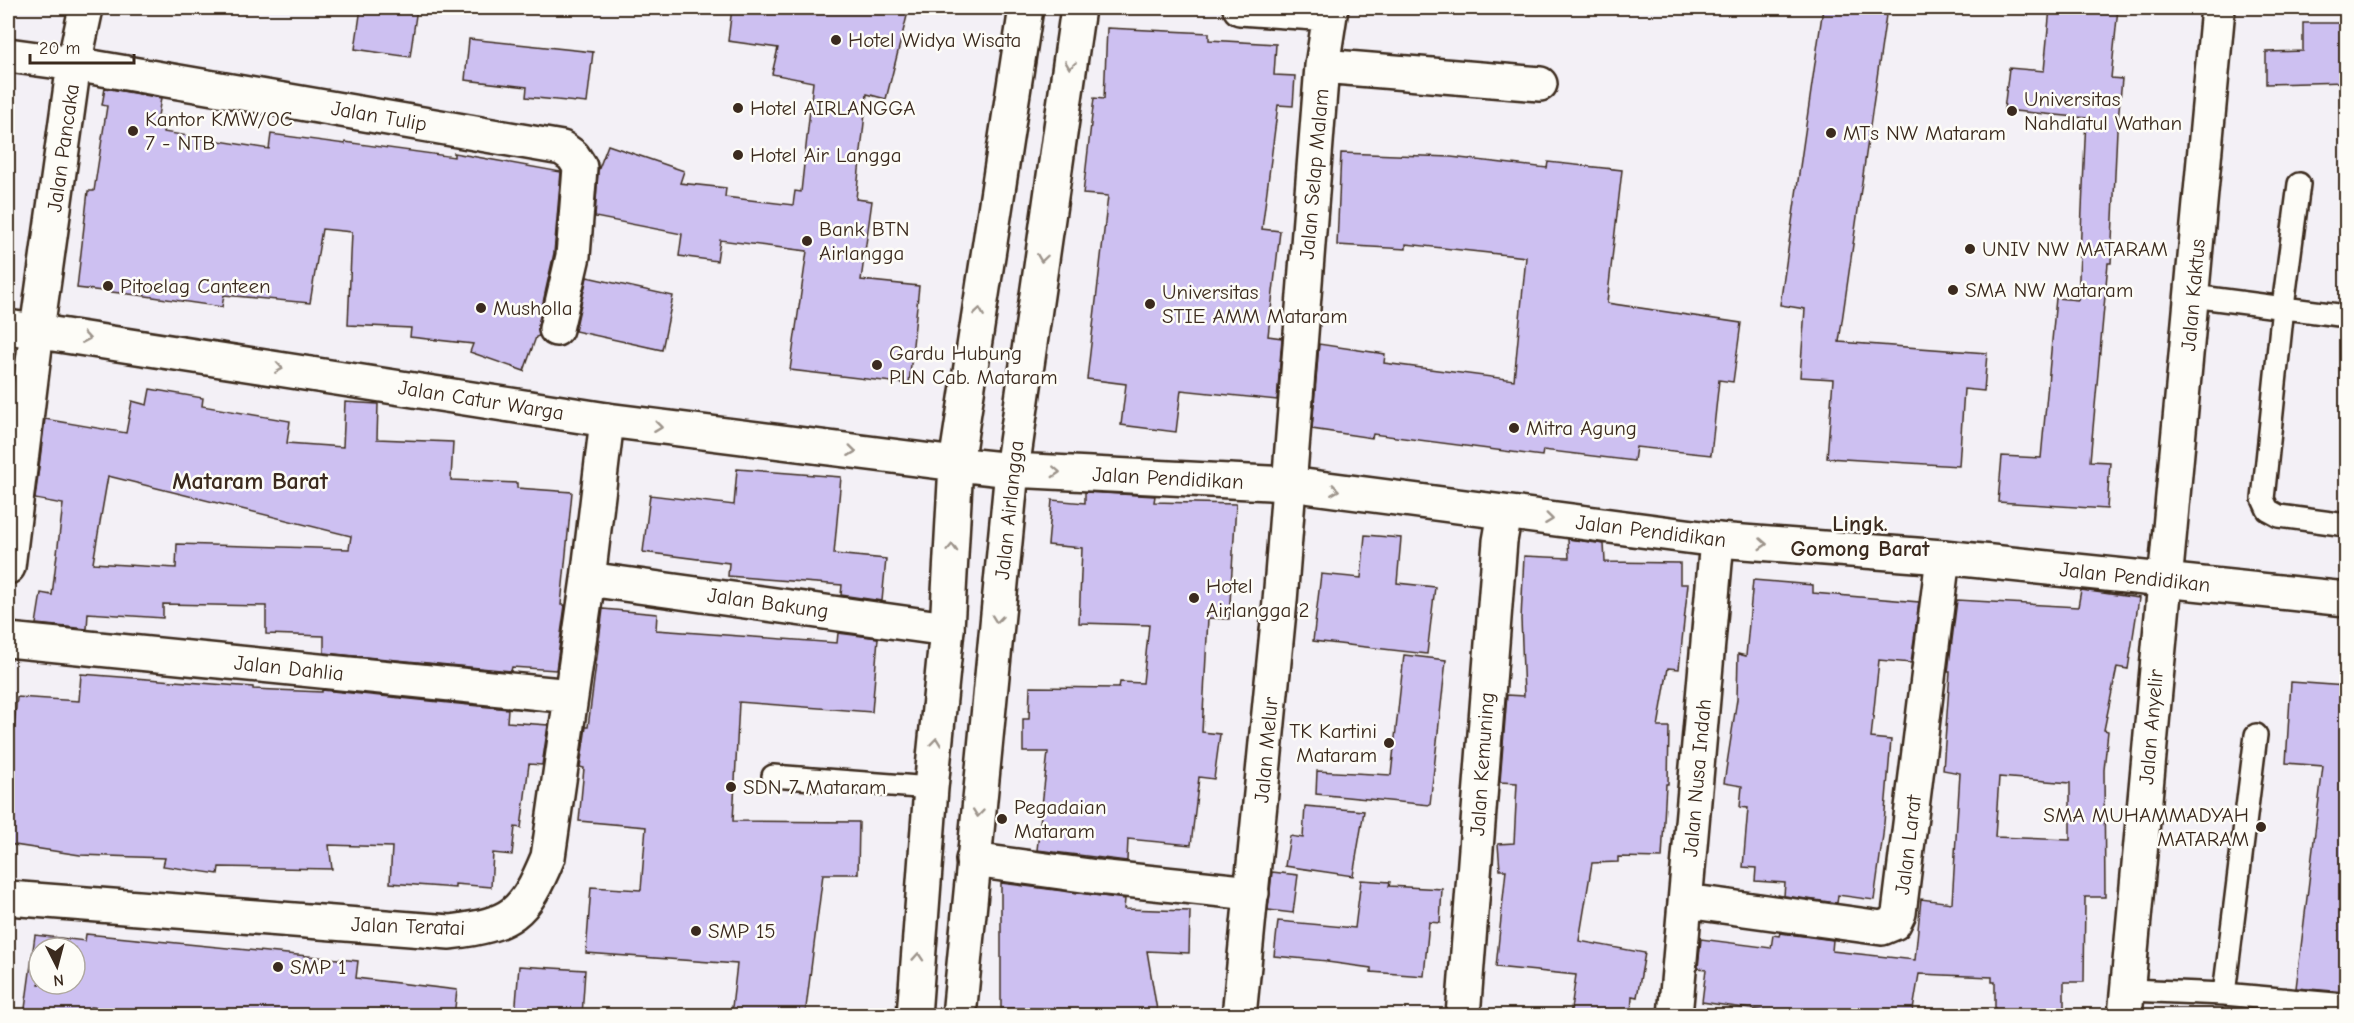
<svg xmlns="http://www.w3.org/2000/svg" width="2354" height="1023" viewBox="0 0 2354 1023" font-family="'Comic Neue',sans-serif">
	<rect width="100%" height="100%" fill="#f3f0f6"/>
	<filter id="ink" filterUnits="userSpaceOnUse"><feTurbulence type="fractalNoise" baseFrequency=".0167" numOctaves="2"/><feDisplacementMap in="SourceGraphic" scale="12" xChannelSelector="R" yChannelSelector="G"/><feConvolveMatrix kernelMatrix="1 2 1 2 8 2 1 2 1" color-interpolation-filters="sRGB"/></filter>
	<g filter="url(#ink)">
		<!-- building -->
		<path fill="#cdc0f1" stroke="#3b2a1e" stroke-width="1.5" fill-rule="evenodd" d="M361,8H417L410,57L355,49Z
			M732,8H909L886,99L867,94L856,199L872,201L861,280L919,286L909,384L790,370L807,251L720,240L717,261L679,256L682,234L595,217L598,171L608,145L684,171L680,183L726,188L725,197L793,205L795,191L801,192L813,82L772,74L778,48L728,41Z
			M1823,8H1887L1839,342L1987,353L1984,391L1964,389L1959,466L1827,458L1833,379L1800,377L1805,309L1780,305Z
			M2050,8H2118L2111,78L2122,79L2117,130L2111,263H2108L2090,461L2110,462L2107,509L1998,502L2002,456L2041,458L2056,298L2078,300L2086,118L2004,110L2009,68L2044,71Z
			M2303,23H2346V82L2266,84V52L2303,51Z
			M1107,28L1209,33V40L1276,44L1274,75L1295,76L1293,106L1278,105L1262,229L1280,231L1268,336L1282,338L1277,400L1181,390L1176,432L1121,425L1126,384L1087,379L1108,196L1083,194L1094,98L1104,99Z
			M469,39L593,52L587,103L526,97L527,87L465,80Z
			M105,88L161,98L158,116L165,117L163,132L269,149L271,134L345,144V142L454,157V153L561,172L554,253L538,325L539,336L536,337L524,371L470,352L473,344L410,337L411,328L348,325L352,232L322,229L310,303L224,295L222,307L146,296L77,288L88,191H94L107,106L102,105Z
			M1341,153L1451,157L1547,168L1548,162L1622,170L1607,303L1741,323L1733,382L1719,380L1711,455L1636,447L1634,461L1543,450L1542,456L1373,434L1372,438L1312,429L1319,344L1385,354L1384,363L1514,380L1526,257L1406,244V249L1337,245Z
			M587,277L673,296L662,350L575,331Z
			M150,389L203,398L202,406L290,421L287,443L343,447L345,402L378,404L377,439L453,442L451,480L517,483V488L572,492L561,605H565L556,670L512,667L511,671L324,653V636L266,634V606L163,604V618L88,613L87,629L36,624L41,593L52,595L63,504L35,499L45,419L126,433L132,401L147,405ZM108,476L351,536L349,549L177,544L176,568L93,563Z
			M737,469L841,477L834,554L886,559L882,601L841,595L842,585L728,576L729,563L643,552L650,495L734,505Z
			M1085,492L1155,496L1154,502L1236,504L1229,619L1208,618L1202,732L1220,734L1214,779L1199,777L1191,845L1128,839L1127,861L1037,850L1048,752H1023V719H1029L1030,687L1119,688L1120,682L1143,683L1149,625L1079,623L1082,548L1048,545L1052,500L1085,503Z
			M1365,535L1401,538L1397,583L1435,587L1427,654L1313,641L1321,574L1361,578Z
			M1568,539L1604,544L1605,562L1680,563V584H1688L1679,669L1668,668L1658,727H1669L1668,784H1666L1662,858L1618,857V862L1592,863L1579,941L1645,953L1637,997L1632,996L1631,1016H1570L1576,975L1496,967L1506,870H1500L1498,844L1514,843L1517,783L1500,782L1507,695L1524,696L1521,619L1524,556L1569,558Z
			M1753,580L1813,585V593L1919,602L1911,663L1879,660L1871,738L1891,740L1883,835L1874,900L1838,895L1837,903L1784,896L1785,883L1755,881L1756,868L1743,867L1748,808L1740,807L1742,786L1724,783L1737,699L1738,654L1746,656Z
			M2081,590L2139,598L2128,669L2117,667L2104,730L2108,731L2104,770L2105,897H2085L2084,982H2064V1016H1995V982H1992V977L1919,974L1912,1016H1771L1772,1012L1702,1002L1706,969L1698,968L1701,939L1771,948L1773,935L1779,936L1780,933L1833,940L1832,951L1915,960L1921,899L1952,903L1960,773L1943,770L1950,672H1948L1957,600L2078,607ZM1999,777L2070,783V840L1995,837Z
			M603,609L657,614L656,630L837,643L838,633L878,638L872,712L739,702L733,821L859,822L858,874H823L805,1016H731L737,964L586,953L591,887L641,890L646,827L579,821L584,768L580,767L586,727H588Z
			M1404,655L1446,660L1430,805L1316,794L1317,771L1391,775Z
			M81,674L253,687V689L322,692V690L508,709L507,722L548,725L542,765L529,764L521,828L515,827L512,855L493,853L491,887L455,884V888L390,883L392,847L329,845L332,869L219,867L218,874L163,866L165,858L80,855L8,844V784L17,697L79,701Z
			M2291,682L2346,686V992L2296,988L2323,766L2286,763Z
			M1305,806L1364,811L1353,876L1285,866L1290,836L1303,838Z
			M1272,872L1298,875L1293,913L1268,910Z
			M1361,880L1390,882L1389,886L1442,889L1440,923L1429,922L1424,976L1371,972V968L1327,962L1328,961L1274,956L1278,921L1355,928Z
			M1001,883L1125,899L1124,909L1190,911L1189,953L1147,951L1158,1016H1065V1009L1001,1008Z
			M86,934L358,961L356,978L457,990L454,1016H178L91,1007L90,1016H24L35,935L85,941ZM39,948H75V984H39Z
			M519,966L585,970L582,1016H515Z"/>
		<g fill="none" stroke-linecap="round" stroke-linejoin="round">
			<!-- lane casing -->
			<g stroke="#3b2a1e" stroke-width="26">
				<path id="lane" d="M2299,184L2283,307L2263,499L2268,510L2279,516L2346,525
					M2193,296L2346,316
					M773,776L931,788
					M2129,990L2224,994L2346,1005
					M2224,994L2256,735"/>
			</g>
			<!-- street casing -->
			<g stroke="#3b2a1e" stroke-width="38">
				<path id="street" d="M1240,8L1330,14
					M8,55L74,64L562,148L573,156L580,167L579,181L573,256L556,329
					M1322,66L1540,84
					M8,567L37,330L74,64L86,8
					M588,579L947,629
					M8,640L571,696
					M973,860L1097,877L1252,893
					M8,898L450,932C512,924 524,915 548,857L588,579L607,420
					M1686,901L1882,928L1894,923L1899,913L1943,557
					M1239,1016L1280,601L1322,66L1331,8
					M1463,1016L1500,541L1505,513
					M1675,1016L1717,540
					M2125,1016L2218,8"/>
			</g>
			<!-- secondary casing -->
			<g stroke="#3b2a1e" stroke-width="38">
				<path id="secondary" d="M8,327L607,420L956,464L1012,470L1289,484L1717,540L1943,557L2346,599
					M914,1016L931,788L947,629L956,464L1026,8
					M959,1016L1012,470L1078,8"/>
			</g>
			<!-- lane -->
			<use href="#lane" stroke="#fdfcf7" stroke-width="21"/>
			<!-- street -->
			<use href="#street" stroke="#fdfcf7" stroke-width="33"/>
			<!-- secondary -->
			<use href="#secondary" stroke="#fdfcf7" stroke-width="33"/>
		</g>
		<!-- one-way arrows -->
		<defs><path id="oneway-chevron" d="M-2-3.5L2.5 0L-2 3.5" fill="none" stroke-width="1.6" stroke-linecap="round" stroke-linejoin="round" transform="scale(1.5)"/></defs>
		<g stroke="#9c938a">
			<use href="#oneway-chevron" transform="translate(1070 65) rotate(98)"/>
			<use href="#oneway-chevron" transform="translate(1042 258) rotate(98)"/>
			<use href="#oneway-chevron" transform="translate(979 312) rotate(-81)"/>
			<use href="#oneway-chevron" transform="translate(86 338) rotate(9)"/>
			<use href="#oneway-chevron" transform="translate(279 368) rotate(9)"/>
			<use href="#oneway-chevron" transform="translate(658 427) rotate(7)"/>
			<use href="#oneway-chevron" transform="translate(852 451) rotate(7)"/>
			<use href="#oneway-chevron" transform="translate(1056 472) rotate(3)"/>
			<use href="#oneway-chevron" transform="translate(1335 490) rotate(8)"/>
			<use href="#oneway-chevron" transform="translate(1549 519) rotate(7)"/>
			<use href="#oneway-chevron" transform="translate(1763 544) rotate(4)"/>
			<use href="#oneway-chevron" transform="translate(952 548) rotate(-87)"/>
			<use href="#oneway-chevron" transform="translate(997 619) rotate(96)"/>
			<use href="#oneway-chevron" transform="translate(936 742) rotate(-84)"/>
			<use href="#oneway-chevron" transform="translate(978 813) rotate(96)"/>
			<use href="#oneway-chevron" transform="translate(918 957) rotate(-86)"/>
		</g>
	</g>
	<!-- markers -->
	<g fill="#3b2a1e" stroke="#fdfcf7" stroke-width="2">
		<circle cx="836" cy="40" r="6"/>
		<circle cx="738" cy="108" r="6"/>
		<circle cx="2012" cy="111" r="6"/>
		<circle cx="133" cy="131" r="6"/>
		<circle cx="1831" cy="133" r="6"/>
		<circle cx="738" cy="155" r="6"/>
		<circle cx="807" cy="241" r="6"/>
		<circle cx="1970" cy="249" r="6"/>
		<circle cx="108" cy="286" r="6"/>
		<circle cx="1953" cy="290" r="6"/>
		<circle cx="1150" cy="304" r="6"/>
		<circle cx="481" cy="308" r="6"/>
		<circle cx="877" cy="365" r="6"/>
		<circle cx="1514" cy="428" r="6"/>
		<circle cx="1194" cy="598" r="6"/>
		<circle cx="1389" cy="743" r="6"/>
		<circle cx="731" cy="787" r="6"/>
		<circle cx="1002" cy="819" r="6"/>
		<circle cx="2261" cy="827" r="6"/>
		<circle cx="696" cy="931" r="6"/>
		<circle cx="278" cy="967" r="6"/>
	</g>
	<g text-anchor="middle" stroke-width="5" stroke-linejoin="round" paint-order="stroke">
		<!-- poi labels -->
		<g font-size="21" fill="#3b2a1e" stroke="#fdfcf7" text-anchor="start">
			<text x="848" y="47">Hotel Widya Wisata</text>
			<text x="2024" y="106">Universitas<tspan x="2024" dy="24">Nahdlatul Wathan</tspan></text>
			<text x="750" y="115">Hotel AIRLANGGA</text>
			<text x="145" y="126">Kantor KMW/OC<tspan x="145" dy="24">7 - NTB</tspan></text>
			<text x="1843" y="140">MTs NW Mataram</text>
			<text x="750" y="162">Hotel Air Langga</text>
			<text x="819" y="236">Bank BTN<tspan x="819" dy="24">Airlangga</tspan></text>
			<text x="1982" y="256">UNIV NW MATARAM</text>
			<text x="120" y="293">Pitoelag Canteen</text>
			<text x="1965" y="297">SMA NW Mataram</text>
			<text x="1162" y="299">Universitas<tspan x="1162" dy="24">STIE AMM Mataram</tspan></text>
			<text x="493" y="315">Musholla</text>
			<text x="889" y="360">Gardu Hubung<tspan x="889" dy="24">PLN Cab. Mataram</tspan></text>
			<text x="1526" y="435">Mitra Agung</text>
			<text x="1206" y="593">Hotel<tspan x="1206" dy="24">Airlangga 2</tspan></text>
			<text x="1377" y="738" text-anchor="end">TK Kartini<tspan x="1377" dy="24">Mataram</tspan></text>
			<text x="743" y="794">SDN 7 Mataram</text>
			<text x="1014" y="814">Pegadaian<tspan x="1014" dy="24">Mataram</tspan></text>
			<text x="2249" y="822" text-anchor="end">SMA MUHAMMADYAH<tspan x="2249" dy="24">MATARAM</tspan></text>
			<text x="708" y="938">SMP 15</text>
			<text x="290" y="974">SMP 1</text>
		</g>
		<!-- street labels -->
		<g font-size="21" fill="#3b2a1e" stroke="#fdfcf7">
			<text transform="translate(379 116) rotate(10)" y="7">Jalan Tulip</text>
			<text transform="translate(63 148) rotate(-82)" y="7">Jalan Pancaka</text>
			<text transform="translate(1314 174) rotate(-85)" y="7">Jalan Selap Malam</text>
			<text transform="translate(2193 295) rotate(-85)" y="7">Jalan Kaktus</text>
			<text transform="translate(481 400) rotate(9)" y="7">Jalan Catur Warga</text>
			<text transform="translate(1168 478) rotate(3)" y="7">Jalan Pendidikan</text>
			<text transform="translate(1009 510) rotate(-84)" y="7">Jalan Airlangga</text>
			<text transform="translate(1651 531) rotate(7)" y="7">Jalan Pendidikan</text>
			<text transform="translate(2135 577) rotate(6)" y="7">Jalan Pendidikan</text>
			<text transform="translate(768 603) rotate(8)" y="7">Jalan Bakung</text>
			<text transform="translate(289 668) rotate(6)" y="7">Jalan Dahlia</text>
			<text transform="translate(2151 727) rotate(-85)" y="7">Jalan Anyelir</text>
			<text transform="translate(1266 750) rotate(-85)" y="7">Jalan Melur</text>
			<text transform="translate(1482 764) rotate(-86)" y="7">Jalan Kemuning</text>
			<text transform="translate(1697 778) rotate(-85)" y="7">Jalan Nusa Indah</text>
			<text transform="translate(1908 845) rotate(-83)" y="7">Jalan Larat</text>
			<text transform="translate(408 926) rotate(2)" y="7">Jalan Teratai</text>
		</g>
		<!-- neighbourhood labels -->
		<g font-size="22" font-weight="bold" fill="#3b2a1e" stroke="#fdfcf7">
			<text x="1860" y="531">Lingk.<tspan x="1860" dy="25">Gomong Barat</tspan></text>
		</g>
		<!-- quarter labels -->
		<g font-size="24" font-weight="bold" fill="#3b2a1e" stroke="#fdfcf7">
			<text x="250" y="489">Mataram Barat</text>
		</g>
	</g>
	<!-- margin -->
	<rect width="2354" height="1023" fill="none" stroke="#fdfcf7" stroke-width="30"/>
	<rect x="15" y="15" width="2324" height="993" fill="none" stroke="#3b2a1e" stroke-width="2" filter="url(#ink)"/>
	<!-- north arrow -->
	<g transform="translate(57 966) rotate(174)"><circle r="28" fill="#fdfcf7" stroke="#afa8a0" stroke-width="1.5"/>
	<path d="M0-4.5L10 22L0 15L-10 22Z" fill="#3b2a1e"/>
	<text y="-9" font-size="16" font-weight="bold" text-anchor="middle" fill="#3b2a1e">N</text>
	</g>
	<!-- scale -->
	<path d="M30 54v9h104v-9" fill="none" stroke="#3b2a1e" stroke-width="3"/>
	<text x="39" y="54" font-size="18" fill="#3b2a1e" stroke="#fdfcf7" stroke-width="4.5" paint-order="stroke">20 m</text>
</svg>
